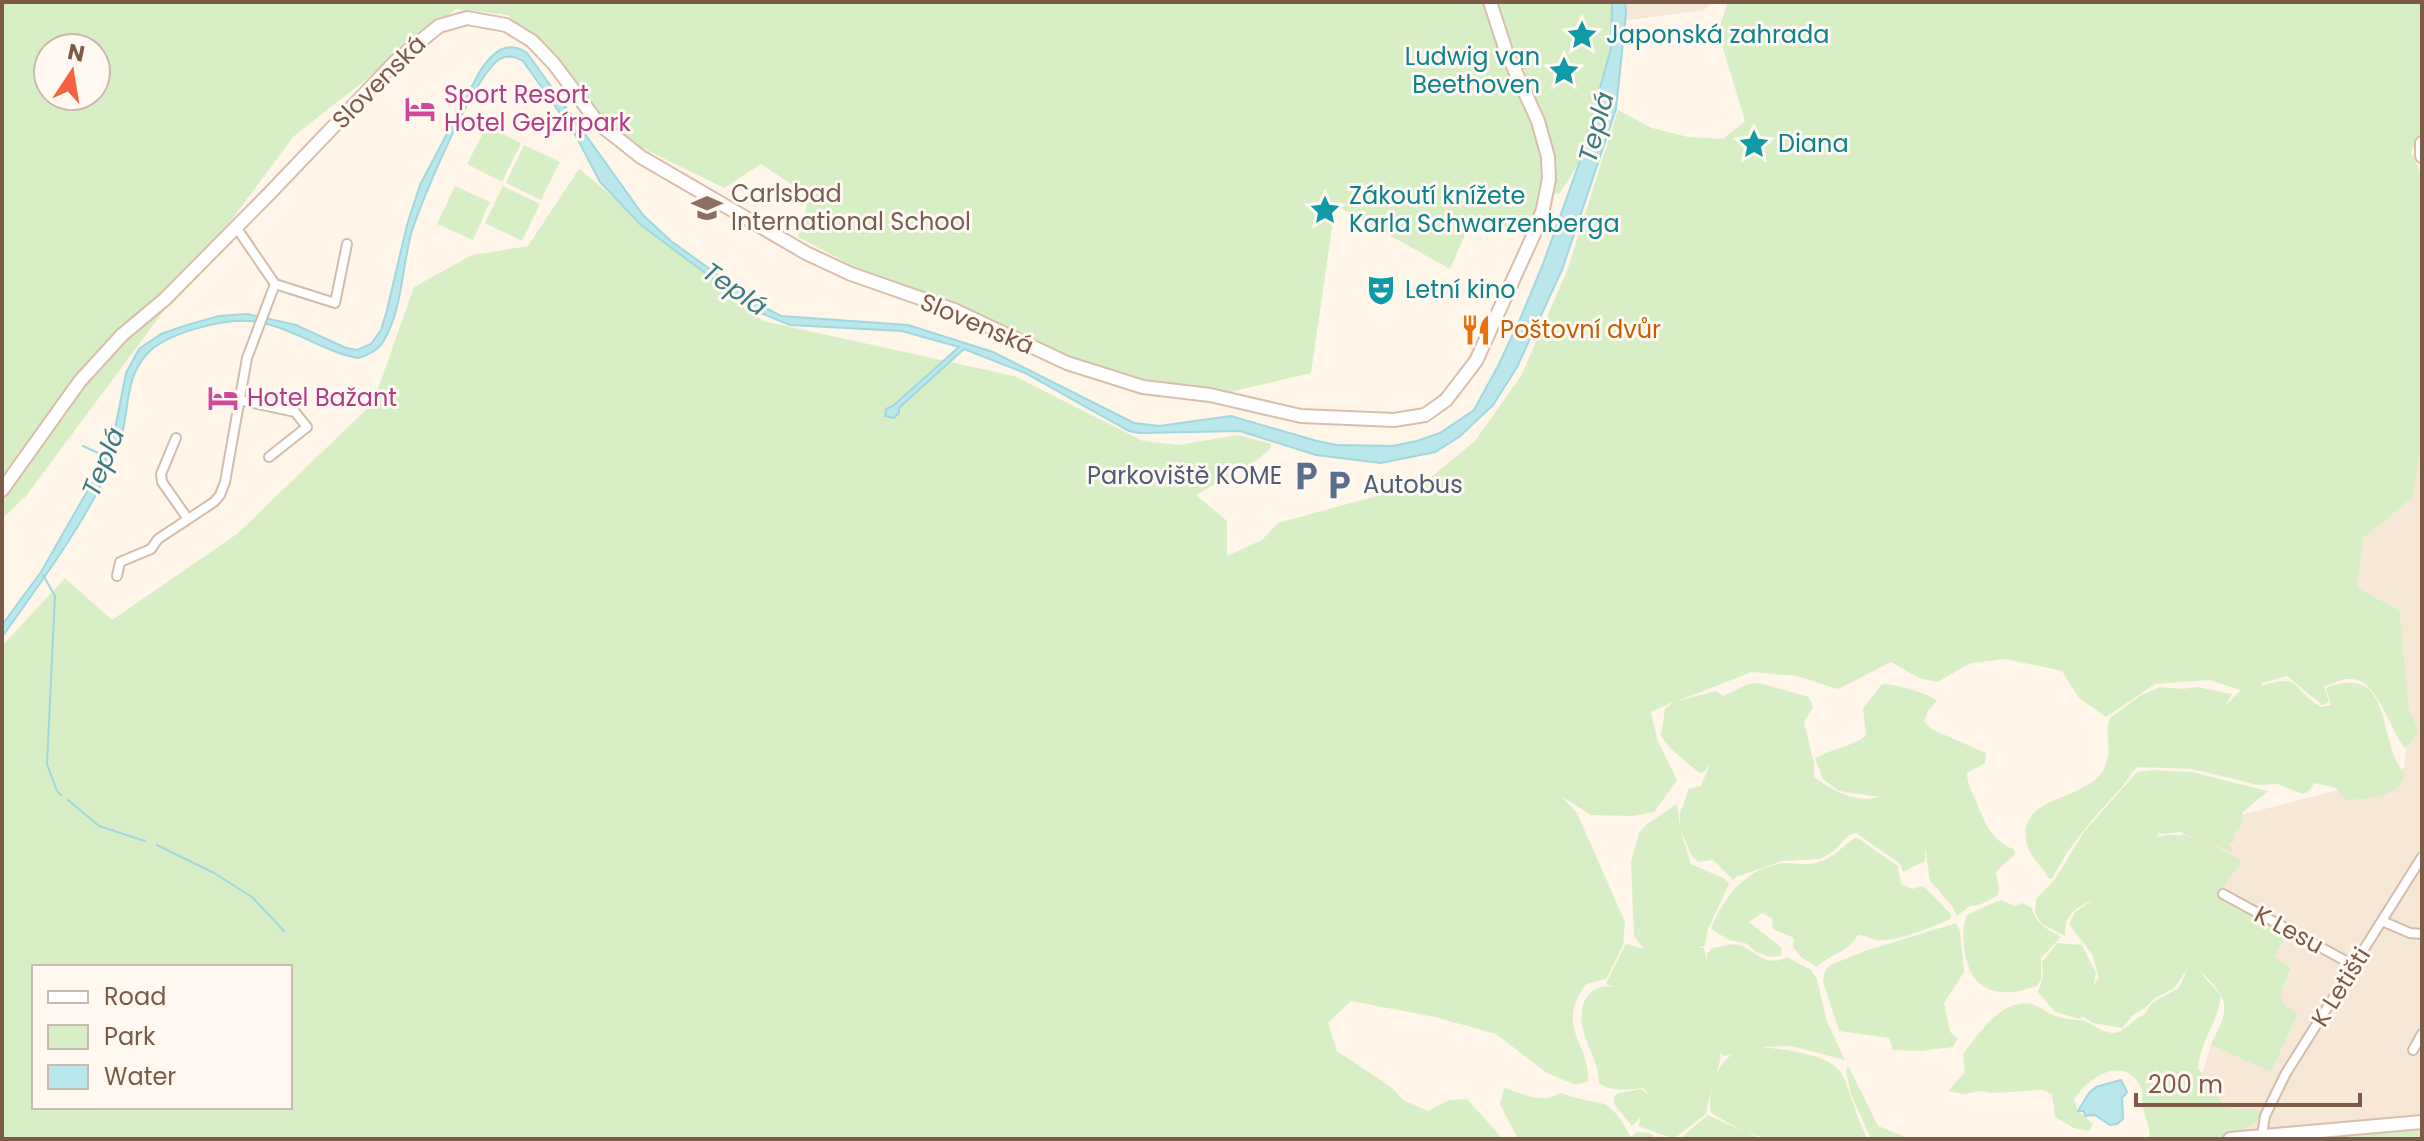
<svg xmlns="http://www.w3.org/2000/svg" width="2424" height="1141" viewBox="0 0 2424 1141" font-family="Poppins,sans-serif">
	<rect width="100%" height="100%" fill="#fff5e9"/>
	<!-- residential -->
	<path fill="#f7e7d6" d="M1600,2H1713L1704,10L1607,23Z
		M2422,444V1139H2248L2202,1110L2201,1076L2211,1045L2271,1072L2298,1015L2283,1004L2281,995L2290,973L2273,957L2240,909L2219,894L2181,835L2194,827L2385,778L2404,768L2406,749L2419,731L2409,710L2400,611L2357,587L2364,537L2412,498Z"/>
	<!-- green -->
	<path fill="#d8efc5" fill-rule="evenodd" d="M2,2H1612L1614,6L1611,48L1580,161L1560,193L1542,196L1527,238L1522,231L1472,219L1450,269L1337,206L1334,214L1311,373L1217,395L1125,384L853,266L798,237L809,196L761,164L724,188L622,138L508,15L456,9L294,136L26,496L2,519ZM48,48H96V96H48Z
		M1728,2H2422V129L2411,152L2422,175V444L2412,498L2364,537L2357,587L2400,611L2409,710L2419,731L2406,749C2389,730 2378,676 2348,679C2340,680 2331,684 2324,686L2329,702L2322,705L2287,676L2262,683L2261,686C2303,673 2290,689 2321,707L2331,705L2326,690L2328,687C2396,664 2376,743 2405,774C2398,799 2368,798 2346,800L2336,788L2314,783L2310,790L2303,794L2278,784L2258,785L2192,769L2138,767C2131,772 2128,780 2122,787C2095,816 2070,843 2052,879H2049C2044,868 2032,859 2028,848C2012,795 2081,803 2102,772C2115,751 2103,737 2110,718L2140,696L2160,687L2182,689L2197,687L2232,694L2225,706L2241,690L2209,680L2155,684L2106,717L2079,698L2062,671L2006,659L1971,663L1937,682L1919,678L1891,662L1838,689L1797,676L1752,672L1677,701L1716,691L1723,696L1748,684L1759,683L1809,697L1813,707L1804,722L1814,763V777C1833,791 1856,804 1880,797L1839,791L1823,779L1815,758C1832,749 1850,747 1866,736L1863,708L1882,684C1893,683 1930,694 1937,701L1928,711L1924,721L1931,729L1986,753L1985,763L1967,773C1967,785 1973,793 1977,804C1986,824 1991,840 2013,849L2015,854L1996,872L1999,891L1997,896L1979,905L1970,906L1957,916L1953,907L1930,881L1925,846V861L1903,872L1899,863L1856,833L1848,836L1834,851L1820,859L1782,861L1736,877L1733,880L1713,860L1698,862L1692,856L1680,829L1691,864L1725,879L1729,884L1708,929L1705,946L1698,948H1704L1707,962V954L1712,948C1720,947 1731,943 1739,945C1754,949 1765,969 1787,957L1811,970L1817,979L1827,1022L1845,1060L1791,1046L1761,1047C1781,1049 1832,1054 1842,1074C1852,1095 1856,1119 1868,1139H1765L1746,1131L1760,1139H1679L1708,1115L1742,1131L1711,1113C1707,1093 1717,1063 1733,1054L1723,1056L1721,1052C1720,1072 1708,1089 1707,1113L1674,1139L1638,1126L1641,1117L1632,1126L1614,1104V1097L1618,1093L1642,1089L1649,1096L1644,1088C1629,1089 1612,1093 1599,1083C1599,1062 1587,1048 1583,1029C1577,1007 1588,982 1613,987L1606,983L1626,944L1644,949L1634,936L1631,862L1639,833L1647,824L1677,804L1680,826V813L1689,789L1701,786L1711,762L1704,772L1699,773L1670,748L1661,736L1665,709L1675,701L1651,712L1657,739L1677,780L1654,812L1632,816L1591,815L1561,796L1577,813L1625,922L1623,945L1606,979L1586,984C1554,1029 1590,1041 1588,1081L1576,1085L1547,1073L1496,1034L1435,1017L1351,1001L1328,1023L1337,1051L1391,1087L1403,1100L1428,1111L1449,1100L1467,1099L1503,1139H2V646L65,578L112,620L237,534L373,403L414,287L472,255L528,246L579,169L763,321L1014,376L1143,441L1179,445L1238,435L1271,444L1270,449L1257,460L1196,495L1227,521V556L1262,540L1278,523L1424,483L1475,441L1521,376L1567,271L1618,110L1652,128L1688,137L1723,139L1745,121L1718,32ZM34,967H290V1107H34Z
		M487,126L521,143L502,182L467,164Z
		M524,145L560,162L541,200L506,183Z
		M455,186L490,202L473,240L437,224Z
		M503,186L540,204L522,241L485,223Z
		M2152,770L2192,772L2268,791L2242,813L2243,822L2235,832L2234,842L2228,843L2233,852L2180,832L2161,834L2160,832L2157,837C2188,829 2214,846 2242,861L2219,894L2286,937L2274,957L2291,968L2281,995L2283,1004L2298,1014L2271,1072L2211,1045C2223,1017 2234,1007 2211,982C2205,975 2199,970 2191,968L2199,971L2221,996C2218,1022 2200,1042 2198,1068C2207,1079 2220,1106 2232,1109C2241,1110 2250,1107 2259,1110L2262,1114L2261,1119L2235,1136L2212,1139H2153L2150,1138C2149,1124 2143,1113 2142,1100C2142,1096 2142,1090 2141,1087C2124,1053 2087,1078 2074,1100L2078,1111L2093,1124L2089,1131L2074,1128L2055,1117L2052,1094L2042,1090L1992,1093L1981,1091L1964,1094L1948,1091L1965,1072L1963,1054C1980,1033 2000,999 2031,1004C2041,1006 2048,1015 2059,1017C2067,1020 2076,1019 2084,1021C2093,1024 2103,1033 2113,1033C2126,1033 2132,1018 2144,1015L2152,1003L2179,988L2188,968L2174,988L2155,998L2145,1008L2133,1015L2122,1028L2093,1023L2082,1016L2080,1019L2055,1012L2038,992L2043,976L2042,962L2057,943L2082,945L2096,973L2093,986L2099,978L2092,954L2069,924L2075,912L2093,900C2075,908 2065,913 2065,936L2042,924L2035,913L2036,899L2055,879L2084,832L2137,772Z
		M1855,838L1859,839L1898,866L1901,884L1912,889L1923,886L1951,914L1950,919C1932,927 1895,943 1876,940C1869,939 1865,935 1858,935C1845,955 1832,952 1817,967L1801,957L1793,947L1794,938L1773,929L1772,918L1762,913L1749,922L1782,948L1781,956L1770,957L1756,952L1745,943L1729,940L1711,929C1724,896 1748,865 1787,863C1798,863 1808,866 1819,862C1834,858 1842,846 1855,838Z
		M2000,900L2015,906L2022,903L2032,908C2036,925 2048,929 2061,937L2041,958V979L2037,986C1997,1000 1969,992 1964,946C1963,935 1963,925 1967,915Z
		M1956,923L1960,931L1964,972L1944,1003L1950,1032L1958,1038L1953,1047L1920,1051L1893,1050L1889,1038L1839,1031L1823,981L1825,971L1830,965L1868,950Z
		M1849,1067L1878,1126L1903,1136V1139H1871L1851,1094L1846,1070Z
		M1504,1088C1528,1094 1537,1105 1561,1093C1605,1110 1605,1090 1631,1137L1637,1132L1650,1133L1657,1139H1518L1500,1104Z
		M2422,1129V1139H2290Z"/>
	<!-- water -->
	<path fill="#bae7ec" stroke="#9fd8df" stroke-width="2" d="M1612,2H1625L1626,13L1616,109L1562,270L1517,367L1493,405L1459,437L1435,452L1381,463L1316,455L1240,431L1139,433L1129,431L1025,373L964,349L899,408V413L894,418L885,416L886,409L893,406L959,347L902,331L790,325L756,311L641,225L600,182L576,136L523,61C516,57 508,54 500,59C474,75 421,201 411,234C402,268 402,311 383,342C378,350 367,356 358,358C320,351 289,324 249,321C222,319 166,333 147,354C126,376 129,406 122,434C119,445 114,457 109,468C82,528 40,583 2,637V625L41,572L104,462L115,429L126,373L139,349L161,334L187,325L219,316L247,314L296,325L346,348L357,350L371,344L381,330L387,310L407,225L420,185L480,71C492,53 506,39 527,53L643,215L671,241L758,304L781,316L908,325L993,352L1134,423L1159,426L1231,416L1317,441L1337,445L1393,446L1417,441L1440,433L1474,410L1498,366L1521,317L1543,264L1580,161L1611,48Z
		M2121,1080L2127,1092L2122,1098L2123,1119L2117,1124L2110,1125L2095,1115L2085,1116L2084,1111H2078L2089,1093L2096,1087Z"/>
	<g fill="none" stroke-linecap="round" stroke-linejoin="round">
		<!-- stream -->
		<path stroke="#9fd8df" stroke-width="2" d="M83,446L107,457
			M43,575L55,596L47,764L57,791L61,795
			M68,800L99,826L145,841
			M157,845L214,873L252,897L284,931"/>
		<!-- street casing -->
		<g stroke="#d3bcac" stroke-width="12">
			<path id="street" d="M275,284L335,303L347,244
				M239,400L295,412L307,427L269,457
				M176,438L161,474L162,482L188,519
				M117,576L120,562L151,549L158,539L214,502L220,495L225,482L247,358L275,284L236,227
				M2223,894L2355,966
				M2382,921L2410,933L2422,934
				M2413,1050L2422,1034
				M2262,1135L2265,1116L2286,1073L2422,857"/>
		</g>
		<!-- secondary casing -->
		<g stroke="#d9beac" stroke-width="16">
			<path id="secondary" d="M2422,143V156
				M2,490L80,381L122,335L165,299L268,195L396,61L439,26L467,18L506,25L532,41L554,64L598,123L641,157L806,253L851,274L954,310L1067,363L1143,387L1210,395L1301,416L1394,420L1425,415L1446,400L1476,361L1534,234L1543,209L1549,179L1548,157L1538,121L1506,51L1490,2
				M2230,1139L2422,1122"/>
		</g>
		<!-- street -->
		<use href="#street" stroke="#fff" stroke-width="8"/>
		<!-- secondary -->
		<use href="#secondary" stroke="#fff" stroke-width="12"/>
	</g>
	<!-- icons -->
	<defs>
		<g id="sight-bare" transform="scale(2.4)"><path d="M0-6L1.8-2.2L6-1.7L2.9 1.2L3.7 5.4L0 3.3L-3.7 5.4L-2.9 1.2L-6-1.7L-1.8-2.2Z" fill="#0f9aa8" stroke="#fff9f2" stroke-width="2.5" paint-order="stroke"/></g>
		<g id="hotel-bare" transform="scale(2.4)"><path d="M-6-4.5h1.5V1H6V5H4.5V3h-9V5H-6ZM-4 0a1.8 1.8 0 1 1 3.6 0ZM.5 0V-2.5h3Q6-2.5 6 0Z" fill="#d1479c" stroke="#fff9f2" stroke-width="2.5" paint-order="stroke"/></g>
		<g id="school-bare" transform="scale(2.4)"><path d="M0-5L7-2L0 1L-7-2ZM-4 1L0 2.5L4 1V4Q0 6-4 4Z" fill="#8d6e63" stroke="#fff9f2" stroke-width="2.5" paint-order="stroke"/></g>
		<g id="theatre-bare" transform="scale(2.4)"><path d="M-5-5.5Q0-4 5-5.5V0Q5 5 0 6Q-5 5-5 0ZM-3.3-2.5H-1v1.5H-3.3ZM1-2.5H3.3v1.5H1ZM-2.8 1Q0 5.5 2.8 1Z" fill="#0f9aa8" stroke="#fff9f2" stroke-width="2.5" paint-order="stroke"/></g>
		<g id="restaurant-bare" transform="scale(2.4)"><path d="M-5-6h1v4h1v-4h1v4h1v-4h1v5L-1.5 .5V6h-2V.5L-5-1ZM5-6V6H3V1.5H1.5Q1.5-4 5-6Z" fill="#e8710a" stroke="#fff9f2" stroke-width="2.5" paint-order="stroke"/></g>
		<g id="parking-bare" transform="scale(2.4)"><path d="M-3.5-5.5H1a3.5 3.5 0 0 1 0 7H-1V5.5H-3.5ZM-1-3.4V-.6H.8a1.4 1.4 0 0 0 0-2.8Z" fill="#5c6f8a" stroke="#fff9f2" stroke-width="2.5" paint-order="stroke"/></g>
	</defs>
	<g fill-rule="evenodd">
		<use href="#sight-bare" x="1582" y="35"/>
		<use href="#sight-bare" x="1564" y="71"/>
		<use href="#hotel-bare" x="420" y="109"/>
		<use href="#sight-bare" x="1754" y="144"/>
		<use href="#school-bare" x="707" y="208"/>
		<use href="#sight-bare" x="1325" y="210"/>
		<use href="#theatre-bare" x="1381" y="290"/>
		<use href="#restaurant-bare" x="1476" y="330"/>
		<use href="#hotel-bare" x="223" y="398"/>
		<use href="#parking-bare" x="1306" y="476"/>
		<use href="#parking-bare" x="1339" y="485"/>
	</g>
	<g text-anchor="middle" stroke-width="6" stroke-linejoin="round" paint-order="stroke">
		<!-- culture labels -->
		<g font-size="24" fill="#0d838f" stroke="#fff9f2" text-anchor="start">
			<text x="1606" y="43">Japonská zahrada</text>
			<text x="1540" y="65" text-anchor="end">Ludwig van<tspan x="1540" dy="28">Beethoven</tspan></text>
			<text x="1778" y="152">Diana</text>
			<text x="1349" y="204">Zákoutí knížete<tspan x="1349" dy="28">Karla Schwarzenberga</tspan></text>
			<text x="1405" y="298">Letní kino</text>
		</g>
		<!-- street labels -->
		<g font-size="24" fill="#7d5948" stroke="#fff9f2">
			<text transform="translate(379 82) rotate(-45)" y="8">Slovenská</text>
			<text transform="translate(977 324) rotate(23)" y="8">Slovenská</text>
			<text transform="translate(2289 930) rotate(28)" y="8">K Lesu</text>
			<text transform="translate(2341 987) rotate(-58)" y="8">K Letišti</text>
		</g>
		<!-- hotel labels -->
		<g font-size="24" fill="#b23c85" stroke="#fff9f2" text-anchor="start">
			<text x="444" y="103">Sport Resort<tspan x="444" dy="28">Hotel Gejzírpark</tspan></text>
			<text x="247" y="406">Hotel Bažant</text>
		</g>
		<!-- education labels -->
		<g font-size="24" fill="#785e54" stroke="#fff9f2" text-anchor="start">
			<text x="731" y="202">Carlsbad<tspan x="731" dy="28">International School</tspan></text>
		</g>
		<!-- food labels -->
		<g font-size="24" fill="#c56008" stroke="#fff9f2" text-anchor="start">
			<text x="1500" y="338">Poštovní dvůr</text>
		</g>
		<!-- service labels -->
		<g font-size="24" fill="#4e5e75" stroke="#fff9f2" text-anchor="end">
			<text x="1282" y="484">Parkoviště KOME</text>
			<text x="1363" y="493" text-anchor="start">Autobus</text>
		</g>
		<!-- water labels -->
		<g font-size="26" font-style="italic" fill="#3a7b84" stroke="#fff9f2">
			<text transform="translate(1596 127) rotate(-75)" y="9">Teplá</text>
			<text transform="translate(735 289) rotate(35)" y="9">Teplá</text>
			<text transform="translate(103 462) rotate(-68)" y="9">Teplá</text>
		</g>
	</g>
	<!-- border -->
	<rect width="2424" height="1141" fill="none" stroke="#7d5948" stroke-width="8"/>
	<!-- legend -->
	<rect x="32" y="965" width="260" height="144" fill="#fff9f2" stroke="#cbb9ae" stroke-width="2"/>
	<rect x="48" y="991" width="40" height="12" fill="#ffffff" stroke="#cbb9ae" stroke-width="2"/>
	<text x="104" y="1005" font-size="24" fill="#7d5948">Road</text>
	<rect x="48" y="1025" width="40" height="24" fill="#d8efc5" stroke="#cbb9ae" stroke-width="2"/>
	<text x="104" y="1045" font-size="24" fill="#7d5948">Park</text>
	<rect x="48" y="1065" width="40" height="24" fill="#bae7ec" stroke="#cbb9ae" stroke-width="2"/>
	<text x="104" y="1085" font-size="24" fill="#7d5948">Water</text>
	<!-- north arrow -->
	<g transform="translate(72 72) rotate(12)"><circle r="38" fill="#fff9f2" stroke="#cbb9ae" stroke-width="2"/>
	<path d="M0-6L14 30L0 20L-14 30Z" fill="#f56242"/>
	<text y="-12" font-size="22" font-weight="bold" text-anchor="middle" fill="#7d5948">N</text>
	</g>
	<!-- scale -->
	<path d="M2136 1093v12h224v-12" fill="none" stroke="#7d5948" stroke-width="4"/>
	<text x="2148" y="1093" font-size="24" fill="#7d5948" stroke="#fff9f2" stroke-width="6" paint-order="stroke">200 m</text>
</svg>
